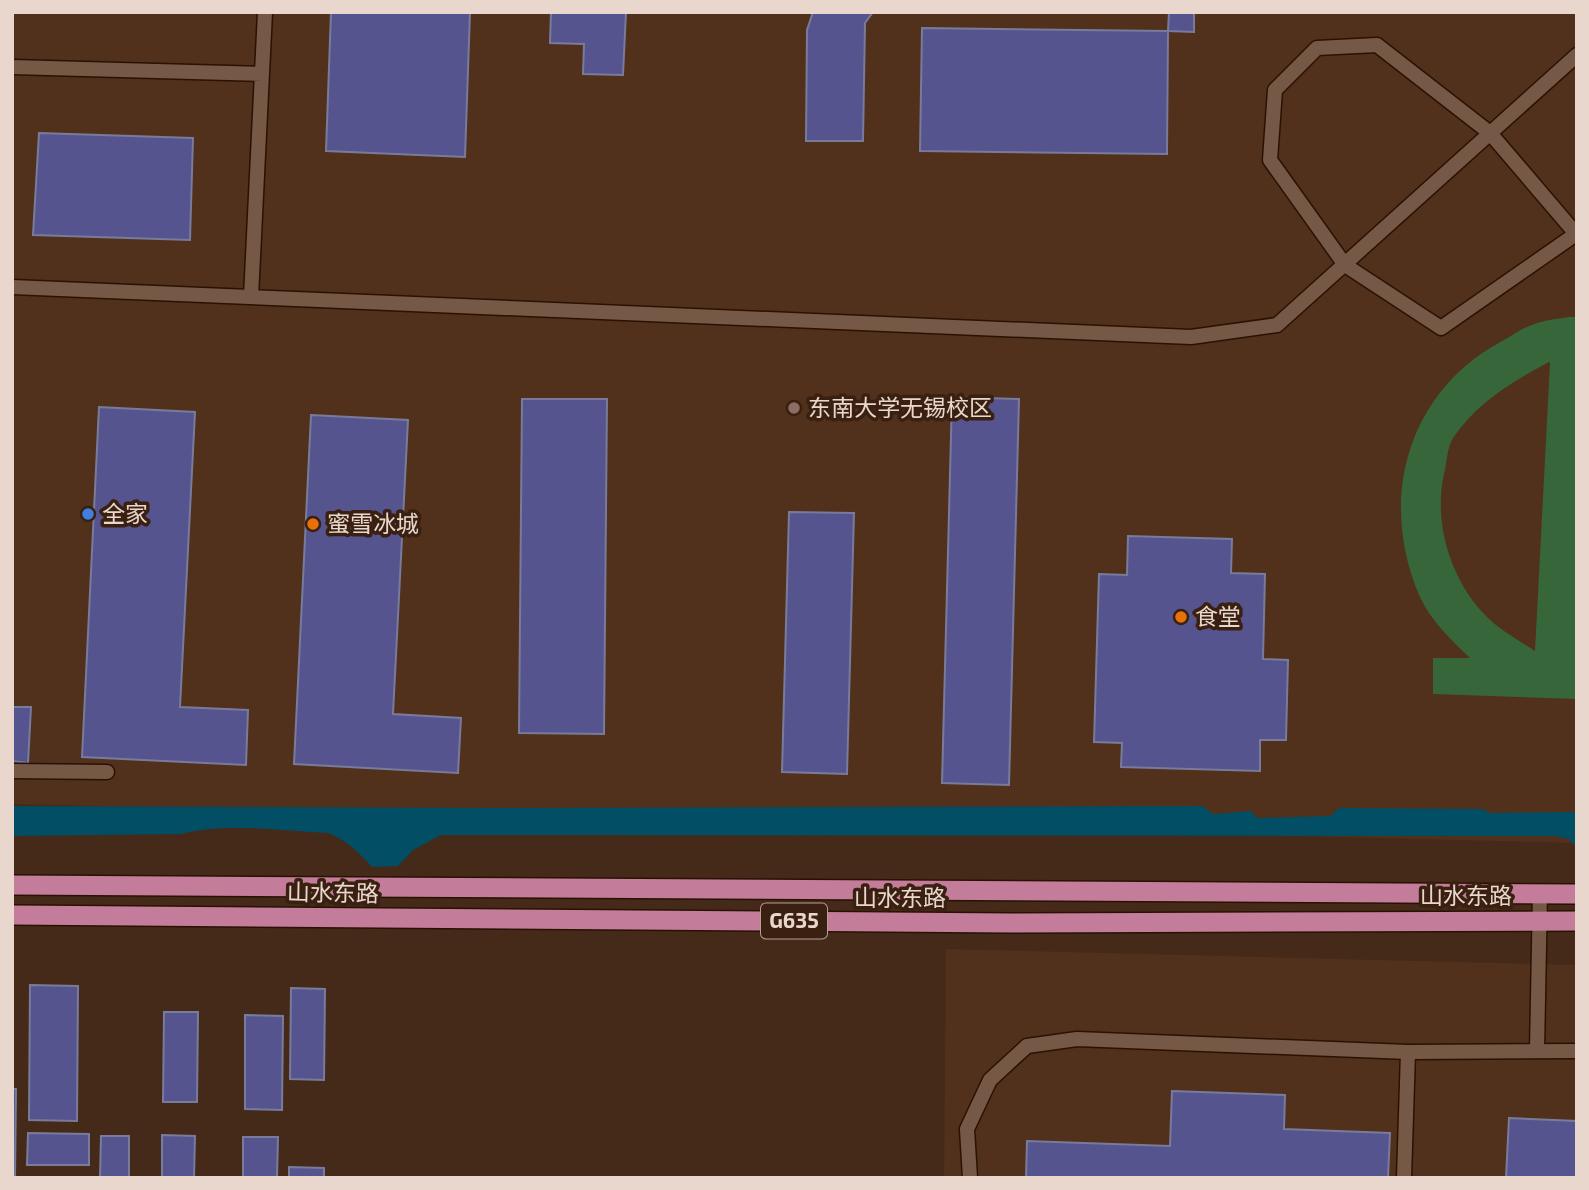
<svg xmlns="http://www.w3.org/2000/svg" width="1589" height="1190" viewBox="0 0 1589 1190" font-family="'Exo 2','Noto Sans SC',sans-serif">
	<rect width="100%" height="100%" fill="#452a1a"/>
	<!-- built -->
	<path fill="#51301c" d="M12,12H1577V843L12,804Z
		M946,949L1577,965V1178H944Z"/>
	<!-- green -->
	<path fill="#37663b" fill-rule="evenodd" d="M1569,317H1577V699L1433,694V658H1470C1451,640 1431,621 1420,597C1377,499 1408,390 1504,340C1513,335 1522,328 1532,325C1543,320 1557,319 1569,317ZM1549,362L1550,363L1535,651C1520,641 1500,630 1487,617C1451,581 1433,524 1444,474C1447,463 1447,447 1453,438C1476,403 1513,381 1549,362Z"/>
	<!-- water -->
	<path fill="#014e65" d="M12,806L508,808L1203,806L1213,814L1251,811L1257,818L1330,816L1339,808L1483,809L1489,813L1577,812V848L1569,839L1556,836L441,835L413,850L398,866L372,867C359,853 347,840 328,833C282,831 225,822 181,834L12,836Z"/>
	<!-- building -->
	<path fill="#55548f" stroke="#797b9b" stroke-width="2" d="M331,12H470L465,157L326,151Z
		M551,12H626L623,75L583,74L584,44L550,43Z
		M813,12H873L865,23L863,141H806L807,30Z
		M1169,12H1194V32L1168,31Z
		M922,28L1168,31L1167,154L920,151Z
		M39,133L193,138L190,240L33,235Z
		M952,397L1019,399L1009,785L942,783Z
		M522,399H607L604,734L519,733Z
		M99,407L195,412L180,707L248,710L246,765L82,757Z
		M311,415L408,420L393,714L461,718L458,773L294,764Z
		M789,512L854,513L847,774L782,772Z
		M1128,536L1232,539L1231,573L1265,574L1263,659L1288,660L1286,740H1260V771L1121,767L1122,743L1094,742L1099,574L1127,575Z
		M12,707H31L28,763L12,761Z
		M30,985L78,986L77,1121L29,1120Z
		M291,988L325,989L324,1080L290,1079Z
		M164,1012H198L197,1102H163Z
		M245,1015L283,1016L282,1110L245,1109Z
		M12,1089H16L15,1178H12Z
		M1172,1091L1285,1095L1284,1129L1390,1133L1388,1178H1026L1027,1141L1170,1146Z
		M1509,1118L1577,1121V1178H1506Z
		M28,1133L89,1134V1165H27Z
		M162,1135L195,1136L194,1178H162Z
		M101,1136H129V1178H100Z
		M243,1137H278L277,1178H243Z
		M289,1167L324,1168V1178H289Z"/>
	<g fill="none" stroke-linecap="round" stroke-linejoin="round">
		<!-- service casing -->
		<g stroke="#2a1203" stroke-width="17">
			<path id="service" d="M12,67L262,74
				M1576,234L1441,328L1345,265L1270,160L1275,90L1317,48L1377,45L1490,133L1577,235
				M12,287L1191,337L1277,325L1577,55
				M251,297L265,12
				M12,771L107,772
				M1537,1050L1540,893
				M970,1178L967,1129L990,1080L1027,1046L1077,1039L1408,1052L1577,1051
				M1404,1178L1408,1052"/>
		</g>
		<!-- trunk casing -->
		<g stroke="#2a1203" stroke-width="22">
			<path id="trunk" d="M12,885L1577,894
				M12,915L1011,923L1577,921"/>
		</g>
		<!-- service -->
		<use href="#service" stroke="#765847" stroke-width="14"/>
		<!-- trunk -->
		<use href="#trunk" stroke="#c37d9b" stroke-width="19"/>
	</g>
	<!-- markers -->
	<circle fill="#8d6e63" stroke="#3a2010" stroke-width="2.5" cx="794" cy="408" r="7"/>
	<circle fill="#3f7fe0" stroke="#3a2010" stroke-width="2.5" cx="88" cy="514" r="7"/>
	<g fill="#e8710a" stroke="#3a2010" stroke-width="2.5">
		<circle cx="313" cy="524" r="7"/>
		<circle cx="1181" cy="617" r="7"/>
	</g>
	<g text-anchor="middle" stroke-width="7" stroke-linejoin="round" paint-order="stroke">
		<!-- shield labels -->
		<rect fill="#3a2010" stroke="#b4a094" stroke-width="2" x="761" y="903.5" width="66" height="35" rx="5"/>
		<g font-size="21" font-weight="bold" fill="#e9d7cd">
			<text x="794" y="928">G635</text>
		</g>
		<!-- poi labels -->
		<g font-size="23" fill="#e9d7cd" stroke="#3a2010" text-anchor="start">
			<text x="808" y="416">东南大学无锡校区</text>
			<text x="102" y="522">全家</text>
			<text x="327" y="532">蜜雪冰城</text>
			<text x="1195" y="625">食堂</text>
		</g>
		<!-- street labels -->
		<g font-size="23" fill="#e9d7cd" stroke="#3a2010">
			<text transform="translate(333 893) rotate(1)" y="8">山水东路</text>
			<text x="1466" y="904">山水东路</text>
			<text x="900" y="906">山水东路</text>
		</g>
	</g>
	<!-- border -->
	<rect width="1589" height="1190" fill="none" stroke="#e9d7cd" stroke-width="28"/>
</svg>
